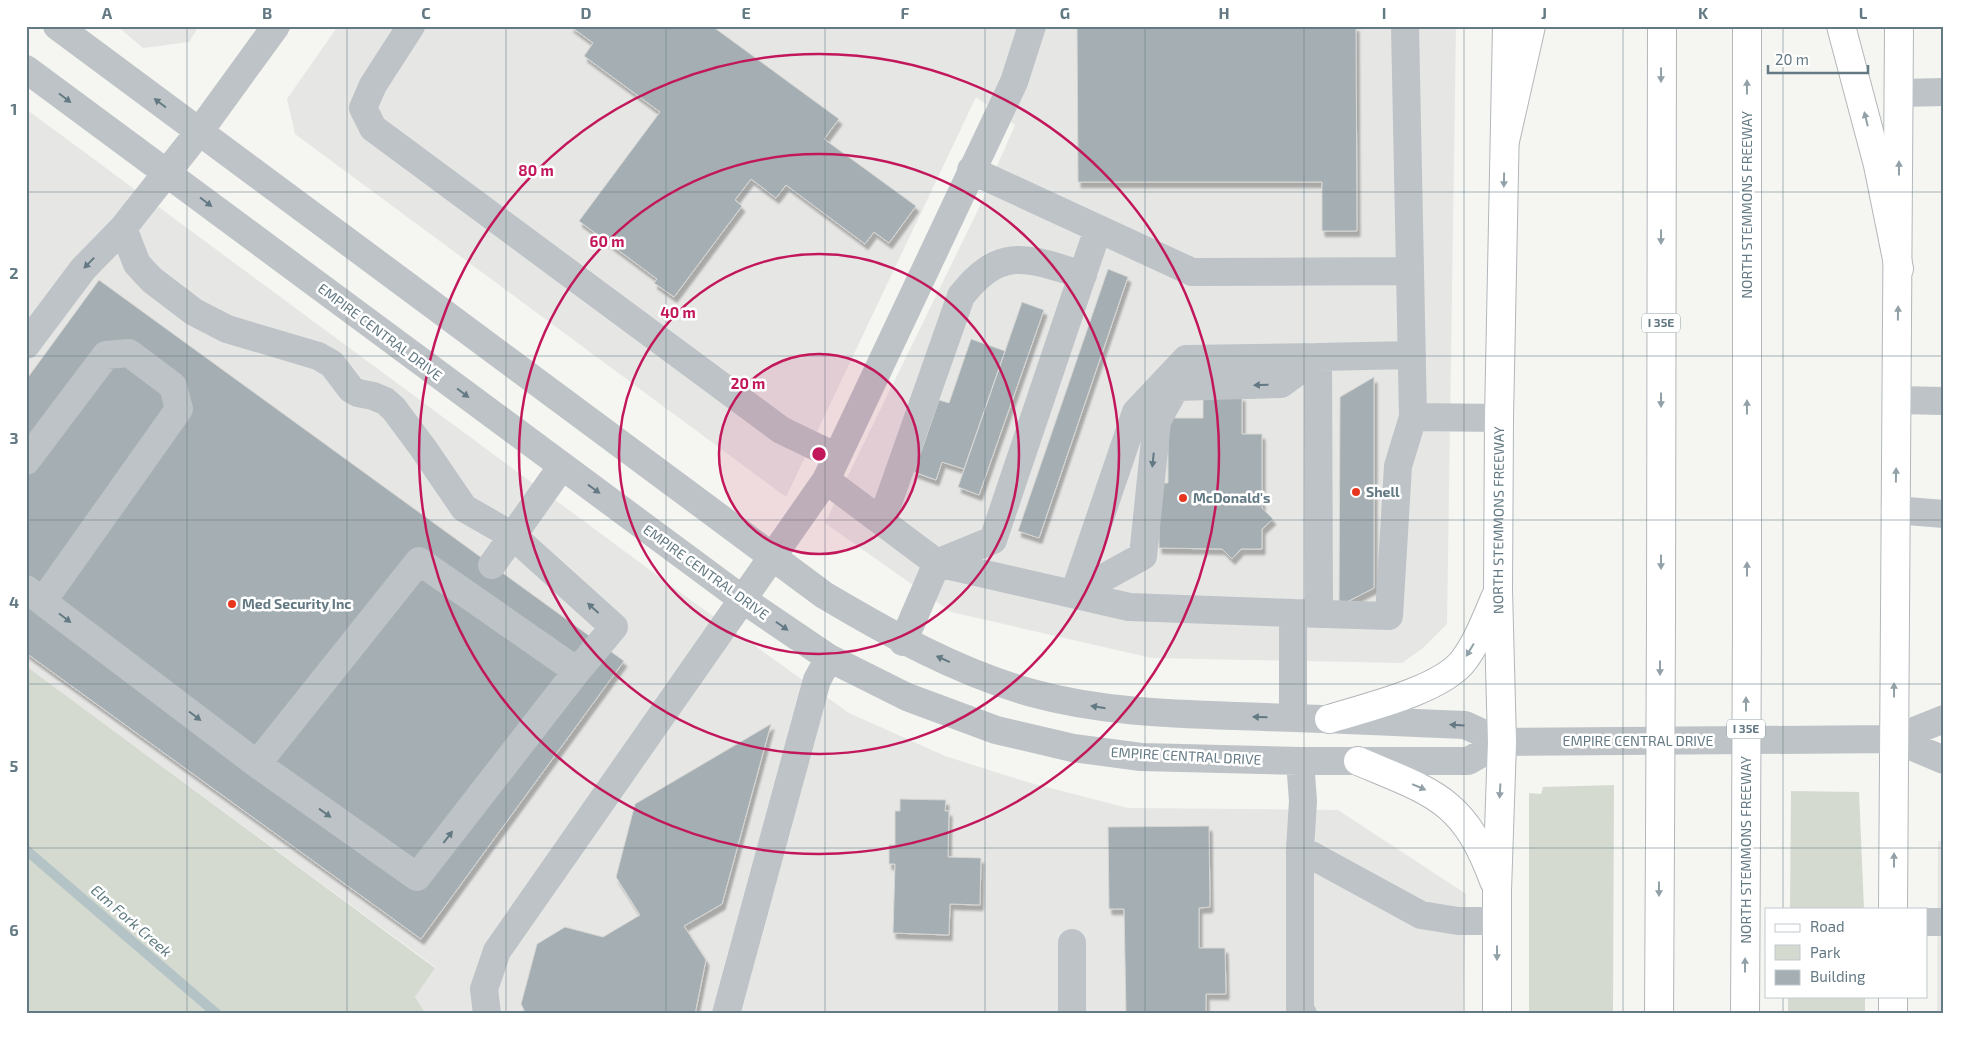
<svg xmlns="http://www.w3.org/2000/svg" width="1970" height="1040" viewBox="0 0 1970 1040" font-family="'Exo 2',sans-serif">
	<defs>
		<filter id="shadow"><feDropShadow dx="3" dy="5.5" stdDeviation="1" flood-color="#0004"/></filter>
	</defs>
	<rect width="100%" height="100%" fill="#f5f5f1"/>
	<!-- built -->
	<path fill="#e6e6e5" d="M117,26H199L189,42L143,48Z
		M338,26H1456L1447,624L1423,648L1402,663L1152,658L951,612L825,523L977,212L1015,125L976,97L786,497L295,134L287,99Z
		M1944,31V616L1941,612Z
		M26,109L692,601L849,713L945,756L1027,782L1128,808L1338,810L1466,894L1463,1014H426L415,997L435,967L26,666Z
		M1938,841H1944V1014H1937Z"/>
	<!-- green -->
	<path fill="#d5dad0" d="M26,666L435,968L415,997L426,1014H26Z
		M1614,785L1613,1014H1529V793L1541,794L1543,787Z
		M1791,791L1859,792L1864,909H1790Z
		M1788,996H1865V1014H1788Z"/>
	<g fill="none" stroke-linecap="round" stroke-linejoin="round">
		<!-- stream -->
		<path stroke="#b4c4c6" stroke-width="10" d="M26,850L217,1014"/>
	</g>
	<!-- building -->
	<path fill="#a5afb3" stroke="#d6d6d4" filter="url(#shadow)" d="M570,26H712L839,119L824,139L916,206L889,243L874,232L865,244L786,185L776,198L751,179L735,200L742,206L674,297L654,283L657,279L579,221L660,112L584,56L593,43Z
		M1077,26H1356L1357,231H1322V182H1078Z
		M1108,269L1128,277L1039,538L1018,531Z
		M99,280L624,661L421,939L26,653V380Z
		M1022,302L1044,310L979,495L958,487Z
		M971,339L1005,351L964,469L942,462L936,480L914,472L939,400L949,403Z
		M1374,377V588L1339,606L1340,397Z
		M1203,396H1242V434H1262V508L1273,519L1262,529V549H1241L1232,559L1222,549L1159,548V498L1155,483H1168V418H1203Z
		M771,724L722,904L684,926L706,960L695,1014H526L521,1004L537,944L565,927L603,937L640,915L616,877L635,804Z
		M900,799L946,800L945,811H949L948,857L981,858L980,905L950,904L949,935L893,933L895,864H889V845H895V811H900Z
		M1209,826L1210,907L1199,908V948H1225L1226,994H1206V1014H1126L1124,909H1109L1108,827Z"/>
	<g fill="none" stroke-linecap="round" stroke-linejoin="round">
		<!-- major casing -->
		<g stroke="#b1b7ba" stroke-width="30">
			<g id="major">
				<path d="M1329,719C1365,708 1442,690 1464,660C1478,641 1486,619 1495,598"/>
				<path d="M1358,761C1434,793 1464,799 1494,881"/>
				<path d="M1893,909L1899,26"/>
				<path id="s1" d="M1497,1014V891L1502,742L1498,590L1499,418L1507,26"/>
				<path d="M1893,1014V996"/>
			</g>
		</g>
		<!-- highway casing -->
		<g stroke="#b3b7ba" stroke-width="30">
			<path id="highway" d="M1841,26L1878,165L1899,269
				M1505,141L1531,26
				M1747,618V26
				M1661,619L1662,26
				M1659,1014L1660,840
				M1745,1014L1746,840"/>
		</g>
		<!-- minor -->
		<path stroke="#bdc3c6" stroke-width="28" d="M57,26L824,595C890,634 957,672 1032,693C1108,714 1186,714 1264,717C1331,719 1398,722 1465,725L1502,742L1894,739L1944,719
			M411,26L373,85L363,108L373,128L781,430L837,457
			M1405,26L1413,417L1499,418
			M26,69L742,599L829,658L907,697L996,730L1073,748L1141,757L1300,761H1468L1502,742
			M1899,93L1944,92
			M971,170L1192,272L1410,271
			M26,345L83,269L123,228L199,132L276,26
			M1897,400L1944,401
			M26,461L106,355L129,353L173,386L179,409L43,601
			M826,480L937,563L1129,607L1293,613
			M1895,510L1944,514
			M882,520L961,296C1001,245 1027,258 1083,275
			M492,565L562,466
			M26,589L257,764L417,877L577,671L614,627L513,536L464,508L423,448L394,409L385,401L373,396L358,393L351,389L332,364L318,356L227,329L194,312L152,280L137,264L123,228
			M1074,594L1136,412L1186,359L1318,357L1319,614
			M1074,594L1143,556L1157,421L1176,387L1281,384L1318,357L1412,355
			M903,642L937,563L993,540L1098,229
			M1293,718V613L1389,616L1398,466L1413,417
			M1894,739L1944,760
			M1300,761L1303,801L1300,849L1421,915L1458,921H1497
			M257,764L419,561L577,671
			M1300,849V1013L1303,1014
			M1926,922H1944
			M1072,943V1014
			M487,1014L484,989L497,951L826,480L1014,82L1032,26
			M726,1014L817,680L829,658"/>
		<!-- major -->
		<use href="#major" stroke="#fff" stroke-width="28"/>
		<!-- highway -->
		<use href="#highway" stroke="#fff" stroke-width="28"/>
		<!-- highway-bridge casing -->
		<g stroke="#b3b7ba" stroke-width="30" stroke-linecap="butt">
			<path id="highway-bridge" d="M1660,840L1661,619
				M1746,840L1747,618"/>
		</g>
		<!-- highway-bridge -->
		<use href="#highway-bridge" stroke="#fff" stroke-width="28"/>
	</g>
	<!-- one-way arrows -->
	<defs><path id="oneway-solid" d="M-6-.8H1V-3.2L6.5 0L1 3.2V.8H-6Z" transform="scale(1.25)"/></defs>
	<g fill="#92a1a8">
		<use href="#oneway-solid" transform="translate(1661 75) rotate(90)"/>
		<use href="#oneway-solid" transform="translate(1747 87) rotate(-90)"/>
		<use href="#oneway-solid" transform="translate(1866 119) rotate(-104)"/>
		<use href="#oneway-solid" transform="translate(1899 168) rotate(-90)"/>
		<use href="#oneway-solid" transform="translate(1504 180) rotate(91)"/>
		<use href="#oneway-solid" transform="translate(1661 237) rotate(90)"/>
		<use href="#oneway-solid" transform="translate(1898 313) rotate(-89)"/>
		<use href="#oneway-solid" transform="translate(1661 400) rotate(90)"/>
		<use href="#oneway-solid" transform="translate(1747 407) rotate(-90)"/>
		<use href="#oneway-solid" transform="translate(1896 475) rotate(-89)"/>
		<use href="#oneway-solid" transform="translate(1661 562) rotate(90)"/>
		<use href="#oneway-solid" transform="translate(1747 569) rotate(-90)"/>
		<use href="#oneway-solid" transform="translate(1470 650) rotate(121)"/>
		<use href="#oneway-solid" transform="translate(1660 668) rotate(90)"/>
		<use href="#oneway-solid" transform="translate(1894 690) rotate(-90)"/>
		<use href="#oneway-solid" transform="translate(1746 704) rotate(-90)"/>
		<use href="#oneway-solid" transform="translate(1419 787) rotate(23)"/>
		<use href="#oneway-solid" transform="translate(1500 791) rotate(93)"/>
		<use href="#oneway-solid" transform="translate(1894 860) rotate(-90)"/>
		<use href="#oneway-solid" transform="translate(1659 889) rotate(90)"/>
		<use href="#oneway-solid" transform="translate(1497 953) rotate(90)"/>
		<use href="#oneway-solid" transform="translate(1745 965) rotate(-90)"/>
	</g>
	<g fill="#637983">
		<use href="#oneway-solid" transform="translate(65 98) rotate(37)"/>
		<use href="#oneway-solid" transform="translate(160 103) rotate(-143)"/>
		<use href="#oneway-solid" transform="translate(206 202) rotate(37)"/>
		<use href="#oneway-solid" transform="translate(89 263) rotate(134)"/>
		<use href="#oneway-solid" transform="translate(1261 385) rotate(178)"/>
		<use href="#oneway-solid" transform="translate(463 393) rotate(37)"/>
		<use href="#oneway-solid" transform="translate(1153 460) rotate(96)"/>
		<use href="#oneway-solid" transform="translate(594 489) rotate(36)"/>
		<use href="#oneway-solid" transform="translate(593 608) rotate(-138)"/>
		<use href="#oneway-solid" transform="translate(65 618) rotate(37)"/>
		<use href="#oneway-solid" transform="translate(782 626) rotate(35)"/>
		<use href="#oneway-solid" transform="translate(943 659) rotate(-156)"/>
		<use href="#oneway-solid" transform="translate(1098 707) rotate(-171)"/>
		<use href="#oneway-solid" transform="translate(195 716) rotate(37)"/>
		<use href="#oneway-solid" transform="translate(1260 717) rotate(-178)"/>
		<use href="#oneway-solid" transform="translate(1457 725) rotate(-176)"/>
		<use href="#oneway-solid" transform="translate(325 813) rotate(36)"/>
		<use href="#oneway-solid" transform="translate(448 837) rotate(-52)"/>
	</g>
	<!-- grid -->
	<path fill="none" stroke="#637983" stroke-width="1" stroke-opacity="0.55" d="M187,26V1014M347,26V1014M506,26V1014M666,26V1014M825,26V1014M985,26V1014M1145,26V1014M1304,26V1014M1464,26V1014M1623,26V1014M1783,26V909M26,192H1944M26,356H1944M26,520H1944M26,684H1944M26,848H1944M1783,996V1014"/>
	<!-- distance rings -->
	<circle cx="819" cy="454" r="100" fill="#c2185b" fill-opacity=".12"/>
	<g fill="none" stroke="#c2185b" stroke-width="2.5">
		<circle cx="819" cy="454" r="100"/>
		<circle cx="819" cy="454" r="200"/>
		<circle cx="819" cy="454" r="300"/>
		<circle cx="819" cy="454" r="400"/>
	</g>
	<!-- markers -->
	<g fill="#e8351e" stroke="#fff" stroke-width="2">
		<circle cx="1356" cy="492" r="5"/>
		<circle cx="1183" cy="498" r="5"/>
		<circle cx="232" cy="604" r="5"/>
	</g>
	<g text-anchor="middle" stroke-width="5" stroke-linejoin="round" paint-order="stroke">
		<!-- shield labels -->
		<g fill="#fff" stroke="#92a1a8" stroke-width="1">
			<rect x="1642" y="313.5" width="38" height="19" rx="4"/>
			<rect x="1727" y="719.5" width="38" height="19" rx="4"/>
		</g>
		<g font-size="12" font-weight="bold" fill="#637983">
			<text x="1661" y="327">I 35E</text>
			<text x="1746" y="733">I 35E</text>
		</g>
		<!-- street labels -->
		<g font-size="14" fill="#637983" stroke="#fff">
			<text transform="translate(1747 205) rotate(-90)" y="5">NORTH STEMMONS FREEWAY</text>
			<text transform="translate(380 332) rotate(37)" y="5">EMPIRE CENTRAL DRIVE</text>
			<text dy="5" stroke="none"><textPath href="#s1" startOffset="494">NORTH STEMMONS FREEWAY</textPath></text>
			<text transform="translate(706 572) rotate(36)" y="5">EMPIRE CENTRAL DRIVE</text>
			<text x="1638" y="746">EMPIRE CENTRAL DRIVE</text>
			<text transform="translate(1186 756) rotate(3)" y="5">EMPIRE CENTRAL DRIVE</text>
			<text transform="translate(1746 850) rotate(-90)" y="5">NORTH STEMMONS FREEWAY</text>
		</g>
		<!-- poi labels -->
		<g font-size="14" font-weight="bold" fill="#637983" stroke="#fff" text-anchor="start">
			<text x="1366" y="497">Shell</text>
			<text x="1193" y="503">McDonald's</text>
			<text x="242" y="609">Med Security Inc</text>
		</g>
		<!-- water labels -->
		<g font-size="15" font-style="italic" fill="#5f7b80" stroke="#fff">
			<text transform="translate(131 921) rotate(41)" y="5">Elm Fork Creek</text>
		</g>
	</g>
	<circle cx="819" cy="454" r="8" fill="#c2185b" stroke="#fff" stroke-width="2.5"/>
	<g font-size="15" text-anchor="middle" font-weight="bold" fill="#c2185b" stroke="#fff" stroke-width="5" stroke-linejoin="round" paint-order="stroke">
		<text x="536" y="176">80 m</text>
		<text x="607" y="247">60 m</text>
		<text x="678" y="318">40 m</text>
		<text x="748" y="389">20 m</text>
	</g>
	<!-- border -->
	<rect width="1970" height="1040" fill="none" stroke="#ffffff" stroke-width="55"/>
	<!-- legend -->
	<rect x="1765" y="908" width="162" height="90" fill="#ffffff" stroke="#c1c9cd"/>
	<rect x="1775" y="924" width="25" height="8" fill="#ffffff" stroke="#c1c9cd"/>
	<text x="1810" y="932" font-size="15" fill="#637983">Road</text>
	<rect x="1775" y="945" width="25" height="15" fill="#d5dad0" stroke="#c1c9cd"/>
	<text x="1810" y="958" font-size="15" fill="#637983">Park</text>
	<rect x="1775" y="970" width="25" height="15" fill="#a5afb3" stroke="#c1c9cd"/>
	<text x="1810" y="982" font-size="15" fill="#637983">Building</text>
	<!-- scale -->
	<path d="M1768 65v8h100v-8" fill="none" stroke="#637983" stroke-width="2.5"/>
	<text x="1775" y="65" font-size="15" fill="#637983" stroke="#ffffff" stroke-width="4" paint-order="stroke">20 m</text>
	<rect x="28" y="28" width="1914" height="984" fill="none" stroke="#637983" stroke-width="2"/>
	<g font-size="16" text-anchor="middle" font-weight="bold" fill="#637983">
		<text x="107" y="19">A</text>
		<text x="267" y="19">B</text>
		<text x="426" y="19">C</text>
		<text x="586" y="19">D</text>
		<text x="746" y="19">E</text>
		<text x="905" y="19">F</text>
		<text x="1065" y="19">G</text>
		<text x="1224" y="19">H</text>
		<text x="1384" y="19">I</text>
		<text x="1544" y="19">J</text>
		<text x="1703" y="19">K</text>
		<text x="1863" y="19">L</text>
		<text x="14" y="115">1</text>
		<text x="14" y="279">2</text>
		<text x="14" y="444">3</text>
		<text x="14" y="608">4</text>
		<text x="14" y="772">5</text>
		<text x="14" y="936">6</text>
	</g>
</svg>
